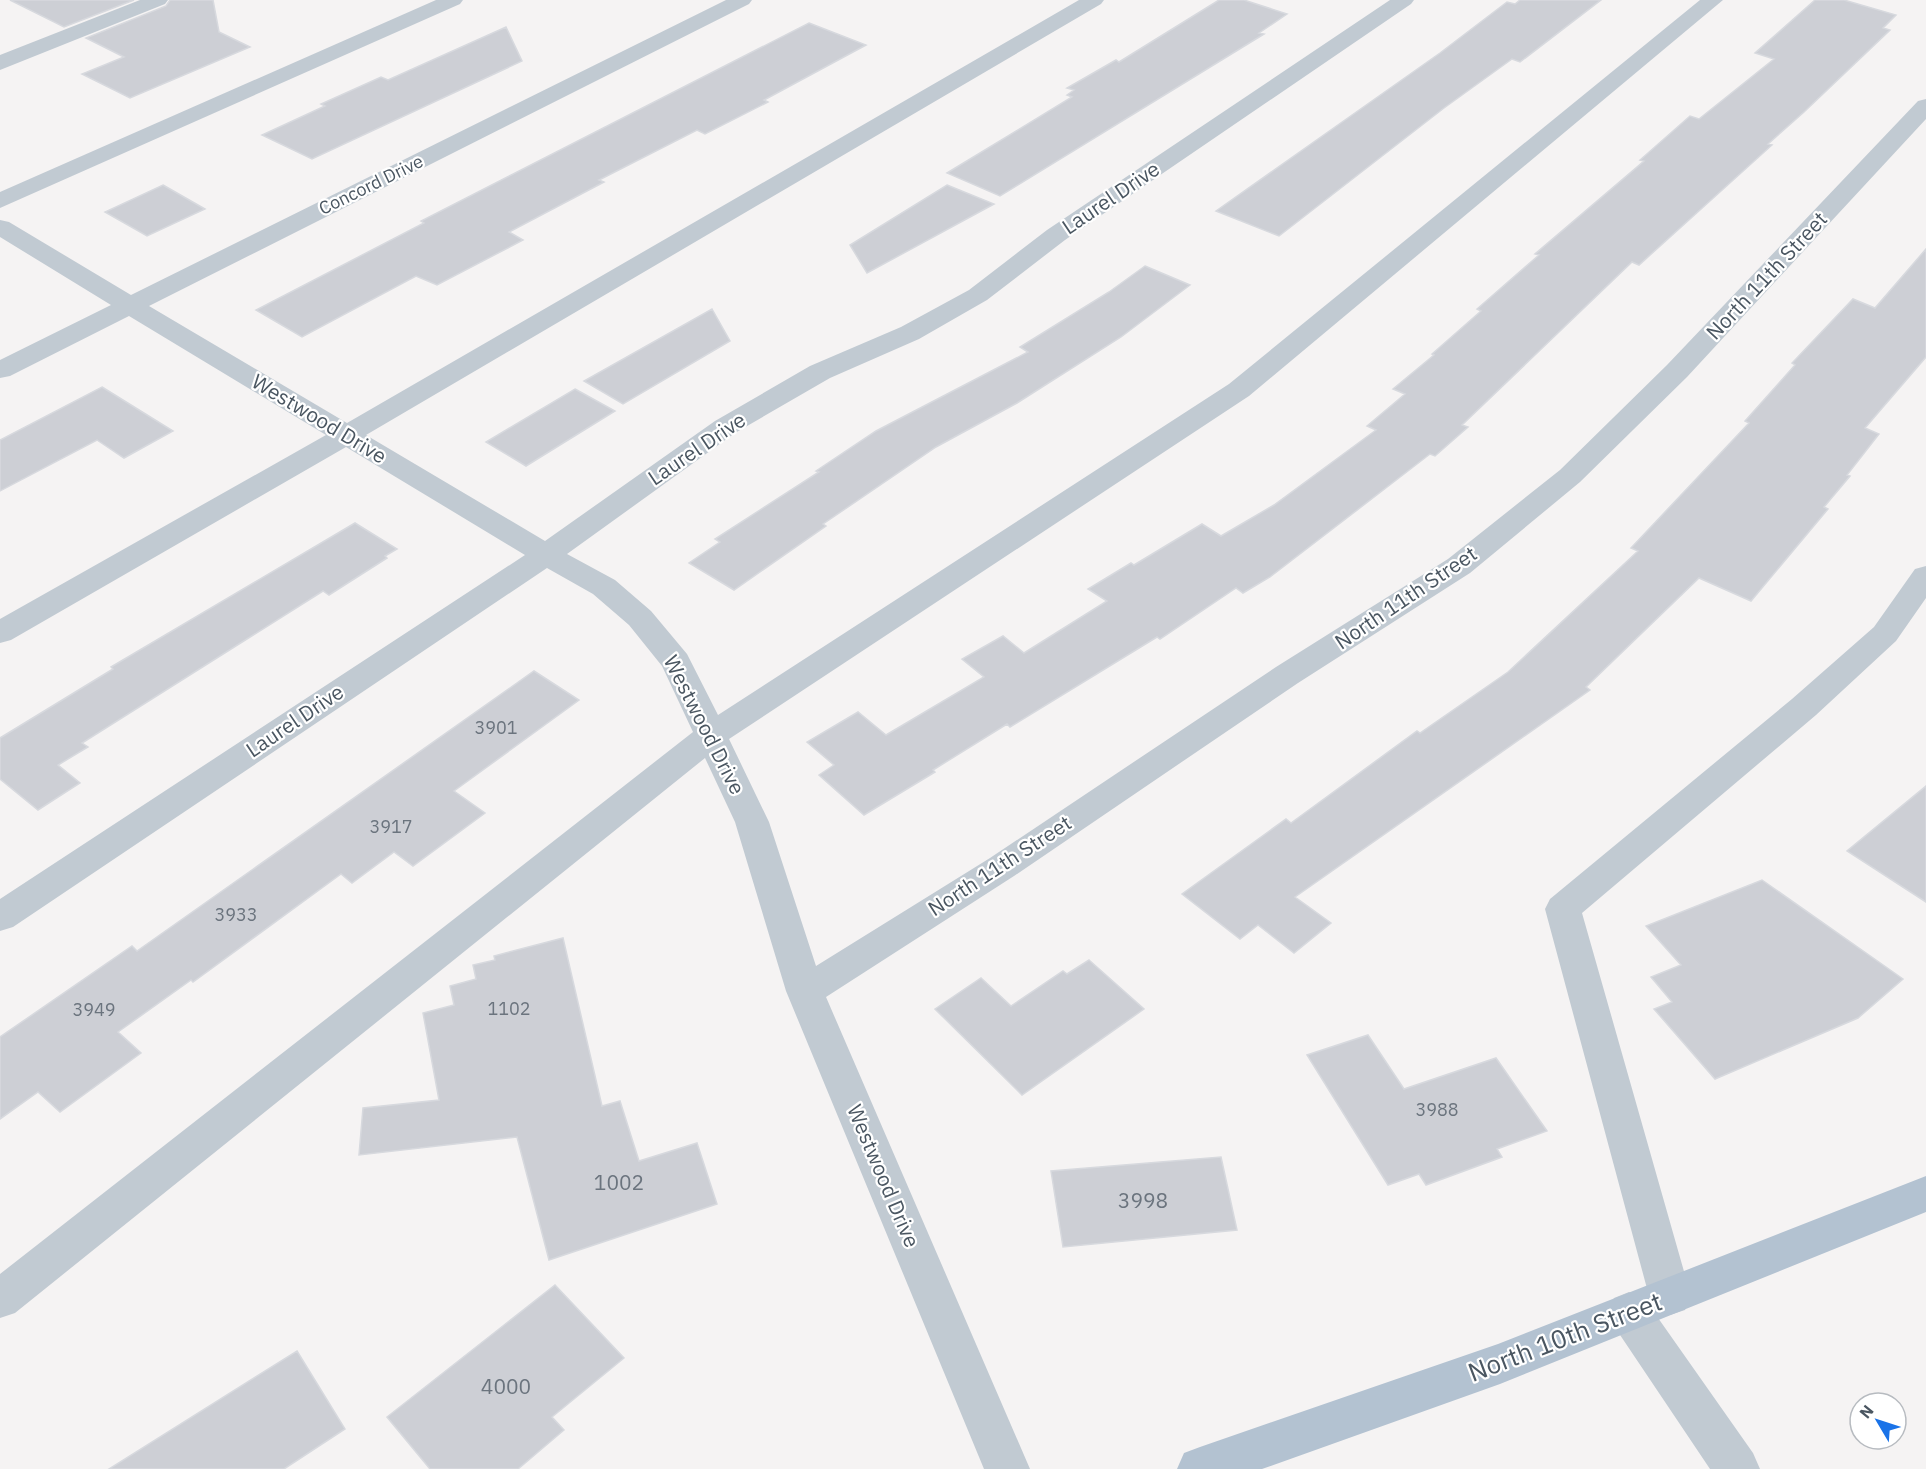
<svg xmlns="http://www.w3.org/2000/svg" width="1926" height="1469" viewBox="0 0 1926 1469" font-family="'IBM Plex Sans',sans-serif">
	<rect width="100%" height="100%" fill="#f5f3f3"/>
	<!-- building -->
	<path fill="#cdcfd5" stroke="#d7d9de" stroke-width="1.5" d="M10,0H134L64,27Z
		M170,0H213L219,32L250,47L130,98L82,74L124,57L86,38L166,6Z
		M1219,0H1244L1287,14L1259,33L1264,34L1000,196L947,173L1072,97L1067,95L1074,90L1067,88L1116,60L1119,62Z
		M1520,0H1601L1520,62L1512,59L1444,108L1279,236L1216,211L1440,53L1507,2L1515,4Z
		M1815,0H1844L1896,15L1883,28L1890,30L1804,112L1768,144L1772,145L1639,265L1632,262L1462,425L1468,427L1435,456L1430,454L1270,577L1243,593L1236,588L1160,639L1157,637L1010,727L1007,724L933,770L935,772L864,815L819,775L834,765L807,742L858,712L886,735L984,677L962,659L1003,636L1024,653L1107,601L1088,589L1131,563L1134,565L1202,524L1221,536L1274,505L1376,430L1367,426L1405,394L1393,389L1434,355L1432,354L1481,311L1477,309L1539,255L1535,254L1644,161L1640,160L1690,116L1699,119L1774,59L1755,53Z
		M809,23L866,45L764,100L768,102L705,134L697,130L599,180L604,182L509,232L523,240L437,285L416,276L302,337L256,310L424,223L421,221Z
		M506,27L522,61L312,159L262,135L325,106L321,104L381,77L388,80Z
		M163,185L205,209L147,236L105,212Z
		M947,185L994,204L867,273L850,245Z
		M1926,249V357L1865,428L1879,434L1847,475L1850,476L1824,507L1828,509L1751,601L1699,578L1586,687L1590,690L1295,897L1331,923L1294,953L1258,925L1240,939L1182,894L1286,819L1291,823L1417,731L1420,733L1508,672L1638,551L1631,548L1749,423L1745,421L1795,365L1792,363L1853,299L1875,308Z
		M1145,266L1190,285L1121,337L1017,403L936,447L823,524L826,526L734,590L689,563L720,542L715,539L819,472L816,471L876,431L1028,352L1020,347L1109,292Z
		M712,309L730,341L623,404L584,381Z
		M102,387L173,431L124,458L97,440L0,491V440Z
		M575,389L615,411L526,466L486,442Z
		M355,523L397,549L385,556L387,558L329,595L323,591L82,743L88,747L58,765L80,783L38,810L0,779V738L113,669L111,667Z
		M534,671L579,700L454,791L485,813L413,866L394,852L352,883L341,874L193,982L191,980L118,1032L141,1053L60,1112L38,1092L0,1119V1037L132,946L137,951Z
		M1926,786V902L1847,851Z
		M1762,880L1903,979L1858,1018L1715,1079L1654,1009L1672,1002L1651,977L1681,965L1646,926Z
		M563,938L602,1106L620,1101L639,1161L697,1143L717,1204L549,1260L517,1137L359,1155L363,1108L439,1100L423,1013L454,1005L450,986L476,979L473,965L495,960L494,956Z
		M1089,960L1144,1009L1022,1095L935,1009L981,978L1011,1006L1063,971L1067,974Z
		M1368,1035L1404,1089L1496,1058L1547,1131L1497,1149L1502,1157L1426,1185L1419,1174L1388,1185L1307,1055Z
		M1221,1157L1237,1230L1063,1247L1051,1171Z
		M555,1285L624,1358L552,1417L564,1430L518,1469H430L387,1417Z
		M297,1351L345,1429L284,1469H109Z"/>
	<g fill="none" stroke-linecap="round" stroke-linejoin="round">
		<!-- minor -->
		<path fill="#c1cad2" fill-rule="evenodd" d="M140,0H168L165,4L0,70V55Z
			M436,0H463L460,4L0,208V192Z
			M726,0H752L749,4L149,306L347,423L1079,0H1104L1101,4L366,435L545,541L715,421L810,366L901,327L969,290L1047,230L1390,0H1414L1411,4L1065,240L987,300L919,339L830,378L735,433L567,554L615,580L651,611L687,654L718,715L1229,384L1700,0H1723L1249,396L729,739L769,822L816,966L990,858L1276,667L1448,559L1560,470L1667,365L1918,101L1926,99V119L1687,377L1580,482L1470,573L1298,683L1014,876L826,997L1030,1469H984L786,991L735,822L705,758L15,1313L0,1318V1274L693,732L662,666L629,625L593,594L547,568L13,927L0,931V899L525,555L346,447L11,640L0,643V619L326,435L129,316L10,376L0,378V360L111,305L0,237V220L9,222L131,295Z
			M1926,566V598L1896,641L1816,715L1582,913L1691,1296L1685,1310L1670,1315L1655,1310L1649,1296L1545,909L1550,899L1792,699L1874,627L1915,569Z
			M1629,1292L1644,1298L1753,1453L1760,1469H1710L1614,1326L1608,1312L1614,1298Z"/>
		<!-- major -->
		<path fill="#b3c2d1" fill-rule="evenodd" d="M1926,1176V1212L1500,1384L1262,1469H1177L1184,1453L1200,1447L1498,1344Z"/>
	</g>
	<g text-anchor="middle" stroke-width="4.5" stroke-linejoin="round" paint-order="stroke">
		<!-- far-street labels -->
		<g font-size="18" fill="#4a5661" stroke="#fff">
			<text transform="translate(371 185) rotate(-26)" y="6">Concord Drive</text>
		</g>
		<!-- number labels -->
		<g font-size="18" fill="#6b747e">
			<text x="496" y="734">3901</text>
			<text x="391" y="833">3917</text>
			<text x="236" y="921">3933</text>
			<text x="509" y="1015">1102</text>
			<text x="94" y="1016">3949</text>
			<text x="1437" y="1116">3988</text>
		</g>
		<!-- street labels -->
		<g font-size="21" fill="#4a5661" stroke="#fff">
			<text transform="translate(1111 198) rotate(-34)" y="7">Laurel Drive</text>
			<text transform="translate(1767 276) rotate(-47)" y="7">North 11th Street</text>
			<text transform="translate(319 419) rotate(31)" y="7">Westwood Drive</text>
			<text transform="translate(697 449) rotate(-34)" y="7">Laurel Drive</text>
			<text transform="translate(1406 598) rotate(-34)" y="7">North 11th Street</text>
			<text transform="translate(295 721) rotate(-34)" y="7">Laurel Drive</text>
			<text transform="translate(704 725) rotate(63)" y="7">Westwood Drive</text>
			<text transform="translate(1000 866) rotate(-33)" y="7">North 11th Street</text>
			<text transform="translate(883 1176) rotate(67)" y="7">Westwood Drive</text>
		</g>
		<!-- near-number labels -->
		<g font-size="21" fill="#6b747e">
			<text x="619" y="1190">1002</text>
			<text x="1143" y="1208">3998</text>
			<text x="506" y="1394">4000</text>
		</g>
		<!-- near-street labels -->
		<g font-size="26" fill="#4a5661" stroke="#fff">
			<text transform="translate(1565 1337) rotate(-21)" y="9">North 10th Street</text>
		</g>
	</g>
	<!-- north arrow -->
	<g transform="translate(1878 1421) rotate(309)"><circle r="28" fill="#ffffff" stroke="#b7bbc0" stroke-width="1.5"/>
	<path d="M0-4.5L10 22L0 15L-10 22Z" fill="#1a73e8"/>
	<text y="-9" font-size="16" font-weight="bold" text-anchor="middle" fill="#4a5661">N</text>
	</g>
</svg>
